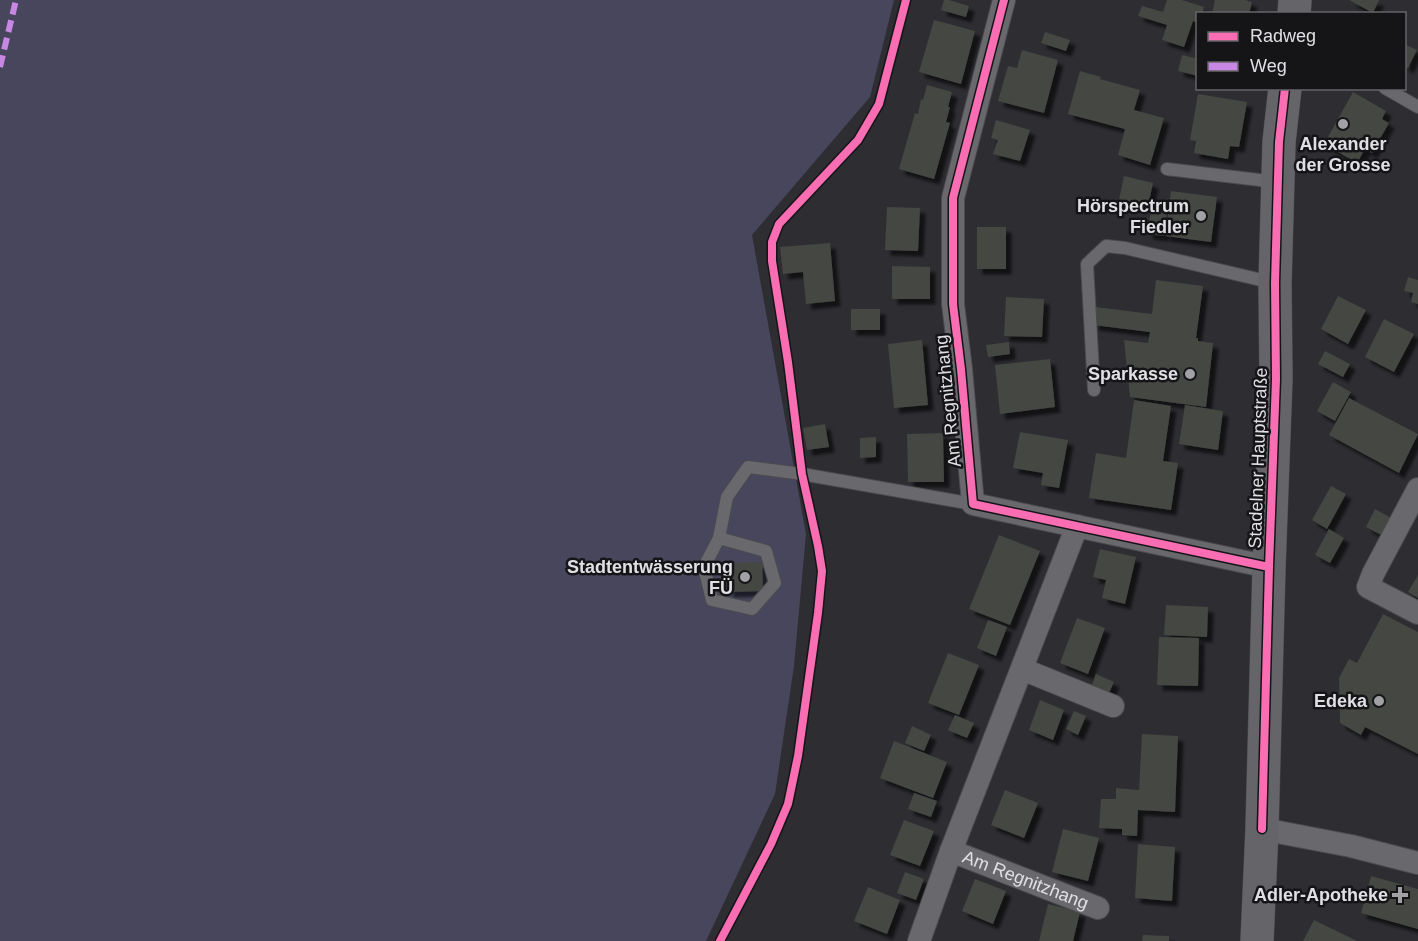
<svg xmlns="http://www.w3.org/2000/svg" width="1418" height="941" viewBox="0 0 1418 941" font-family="Helvetica,sans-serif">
	<defs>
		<filter id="shadow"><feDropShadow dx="5.5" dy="5.5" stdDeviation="1.5" flood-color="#0009"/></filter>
	</defs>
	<rect width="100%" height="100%" fill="#2e2d32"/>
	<!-- green -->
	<path fill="#47465d" d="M0,0H894L870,97L752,235L806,534L794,666L775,794L706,941H0Z"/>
	<!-- building -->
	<path fill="#444642" filter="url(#shadow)" d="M944,0H949L969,6L966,17L941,10Z
		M1167,0H1182L1204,7L1203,11L1208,13L1198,14V23L1193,21L1184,47L1162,40L1167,25L1138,16L1142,6L1163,12Z
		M1215,0H1245L1252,2L1249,14H1212Z
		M1349,0H1379L1373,13Z
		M934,20L975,31L961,84L919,72Z
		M1045,32L1070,40L1066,51L1041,43Z
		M1404,44L1417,50L1408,68L1404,66Z
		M1022,50L1058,60L1044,113L998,101L1008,66L1017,68Z
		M1197,51L1198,76L1178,71L1182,55L1195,58Z
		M1080,71L1101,77L1100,79L1140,90L1134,110L1164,118L1150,165L1118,155L1125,129L1068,114Z
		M927,85L952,92L948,107H950L946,122L950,123L934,179L899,169L915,113L918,114L921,99L923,100Z
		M1353,92L1386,111L1382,119L1389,123L1372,153L1365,149L1357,163L1324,144Z
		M1198,94L1247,102L1239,147L1230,146L1228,159L1194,153L1196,141L1190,140Z
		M996,120L1030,130L1020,161L993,154L998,140L991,138Z
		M1124,176L1153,183L1148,206L1119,200Z
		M1171,191L1217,197L1211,242L1165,236Z
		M1152,205L1168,207L1164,236L1147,234Z
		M887,207L920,208L918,251L885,250Z
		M977,227H1006V269H977Z
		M830,243L835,301L806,304L803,272L783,274L780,247Z
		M892,266L930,267V299H892Z
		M1408,277L1418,280V304L1411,302L1413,293L1404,291Z
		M1156,280L1203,286L1196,338H1198V341L1213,343L1206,407L1130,397L1124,340L1148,343L1150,332L1093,325L1096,307L1152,314Z
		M1338,296L1366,310L1348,344L1321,329Z
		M1006,297L1044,299L1042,337L1004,336Z
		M851,309H880V330H851Z
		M1384,319L1414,334L1394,372L1365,357Z
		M922,340L928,405L894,408L888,344Z
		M1009,342L1010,354L988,357L986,345Z
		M1325,351L1350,364L1343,377L1318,364Z
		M1050,359L1055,407L1000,414L995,365Z
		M1333,382L1351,392L1335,421L1317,411Z
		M1349,398L1418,434L1399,473L1329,435Z
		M1134,400L1171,406L1163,461L1178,463L1171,510L1089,498L1096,453L1126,458Z
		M1185,405L1223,411L1218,450L1179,444Z
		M825,424L829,447L807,450L803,428Z
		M1020,432L1068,440L1059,488L1041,485L1043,473L1013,468Z
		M943,433L944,482H908L907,434Z
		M876,437V457L860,458V438Z
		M1331,486L1346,494L1327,529L1312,520Z
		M1375,509L1393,519L1383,536L1366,527Z
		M1329,529L1344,538L1330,563L1315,555Z
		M999,535L1040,551L1010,625L969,609Z
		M1100,549L1136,557L1125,604L1102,598L1106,580L1093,577Z
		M762,562L763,591L728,592L727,563Z
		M1418,575V598L1408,592Z
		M1166,605L1208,607L1207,637L1164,635Z
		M1383,614L1418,632V754L1365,727L1361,735L1340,723L1339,678L1349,659L1357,663Z
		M1077,618L1105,628L1088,674L1060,663Z
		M988,620L1007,627L996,656L977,648Z
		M1159,637L1199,638L1198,686L1157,685Z
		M948,653L979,665L959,715L928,703Z
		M1096,674L1114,682L1109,693L1092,685Z
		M1040,700L1064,710L1053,740L1029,730Z
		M1074,711L1086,716L1078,735L1066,729Z
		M955,715L974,723L967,738L948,730Z
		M912,726L931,735L924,751L905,743Z
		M1142,734L1178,736L1175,812L1138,810L1137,836L1122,835V829L1099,828L1101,799H1116V788L1139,790Z
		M894,741L947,762L933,798L880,778Z
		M1005,790L1038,803L1024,838L991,825Z
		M914,793L937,801L931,817L908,809Z
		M904,820L934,831L920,866L890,855Z
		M1063,829L1099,838L1088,881L1052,872Z
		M1138,844L1175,847L1172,901L1135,898Z
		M905,872L924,879L916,900L897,893Z
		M1371,876L1418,889V929L1361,913Z
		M975,879L1006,891L993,924L962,911Z
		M868,887L900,900L887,934L854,921Z
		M1048,904L1080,912L1073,941H1039Z
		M1314,920L1357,941H1303Z
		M1143,935L1169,936V941H1142Z"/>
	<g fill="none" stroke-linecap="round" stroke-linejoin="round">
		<!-- lane casing -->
		<g stroke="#4b4b4e" stroke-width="14">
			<path id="lane" d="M1385,88L1418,107
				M1167,169L1276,182
				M1094,390L1087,264L1106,246L1125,248L1274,283
				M719,538L766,551L775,583L752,609L712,600L704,567L719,538L727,497L748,467L802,474L973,504"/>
		</g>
		<!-- street casing -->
		<g stroke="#4b4b4e" stroke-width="24">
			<g id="street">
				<path d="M1004,0L953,198V304L961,369L973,504L1269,567"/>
				<path d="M1418,489L1373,574L1368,587L1418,613"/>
				<path d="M1022,669L1113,706"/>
				<path d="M1262,829L1351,846L1418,863"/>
				<path id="s1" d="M951,851L1098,908"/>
				<path d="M919,941L951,851L1077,526"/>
			</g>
		</g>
		<!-- secondary casing -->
		<g stroke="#4b4b4e" stroke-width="34">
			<path id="secondary" d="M1294,14L1295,0
				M1257,941L1262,829L1269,567L1276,379L1275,283L1279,142L1285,88"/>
		</g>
		<!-- lane -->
		<use href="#lane" stroke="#69686c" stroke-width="12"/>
		<!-- street -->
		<use href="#street" stroke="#69686c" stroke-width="22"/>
		<!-- secondary -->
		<use href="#secondary" stroke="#646469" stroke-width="33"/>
		<!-- quiet -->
		<path stroke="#c787e3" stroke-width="6" stroke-dasharray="12 6" stroke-linecap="butt" d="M0,67L16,0"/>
		<!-- cycleway casing -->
		<g stroke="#151518" stroke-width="11">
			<path id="cycleway" d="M1004,0L953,198V304L961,369L973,504L1269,567
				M1262,829L1269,567L1276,379L1275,283L1279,142L1285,88
				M720,941L771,844L788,804L798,756L818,613L822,571L818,546L802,474L788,362L772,261V242L779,224L858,140L879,104L906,0"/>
		</g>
		<!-- cycleway -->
		<use href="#cycleway" stroke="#f96db3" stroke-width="8"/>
	</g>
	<!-- markers -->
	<g fill="#a2a1a6" stroke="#151518" stroke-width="2">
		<circle cx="1343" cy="124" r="6"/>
		<circle cx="1201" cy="216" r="6"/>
		<circle cx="1190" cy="374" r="6"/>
		<circle cx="745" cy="577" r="6"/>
		<circle cx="1379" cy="701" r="6"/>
		<path d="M1397 886h6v6h6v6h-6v6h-6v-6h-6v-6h6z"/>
	</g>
	<g text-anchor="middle" stroke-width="5" stroke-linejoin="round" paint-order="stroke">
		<!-- poi labels -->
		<g font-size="18" font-weight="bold" fill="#e0e0e4" stroke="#151518" text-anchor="end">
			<text x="1343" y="150" text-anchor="middle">Alexander<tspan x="1343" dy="21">der Grosse</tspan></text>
			<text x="1189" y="212">Hörspectrum<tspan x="1189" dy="21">Fiedler</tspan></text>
			<text x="1178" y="380">Sparkasse</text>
			<text x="733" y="573">Stadtentwässerung<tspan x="733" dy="21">FÜ</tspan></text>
			<text x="1367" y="707">Edeka</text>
			<text x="1388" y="901">Adler-Apotheke</text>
		</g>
		<!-- street labels -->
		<g font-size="18" fill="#e0e0e4" stroke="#151518">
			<text transform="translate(948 401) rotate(-96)" y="6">Am Regnitzhang</text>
			<text transform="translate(1258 458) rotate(-88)" y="6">Stadelner Hauptstraße</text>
			<text dy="6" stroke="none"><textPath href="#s1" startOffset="80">Am Regnitzhang</textPath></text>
		</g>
	</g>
	<!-- legend -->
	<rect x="1196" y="12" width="210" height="78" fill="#151518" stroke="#66666a" stroke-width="1.5"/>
	<rect x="1208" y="32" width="30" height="9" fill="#f96db3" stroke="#66666a" stroke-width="1.5"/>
	<text x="1250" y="42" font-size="18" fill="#e0e0e4">Radweg</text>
	<rect x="1208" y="62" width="30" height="9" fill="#c787e3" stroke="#66666a" stroke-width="1.5"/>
	<text x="1250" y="72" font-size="18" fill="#e0e0e4">Weg</text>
</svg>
